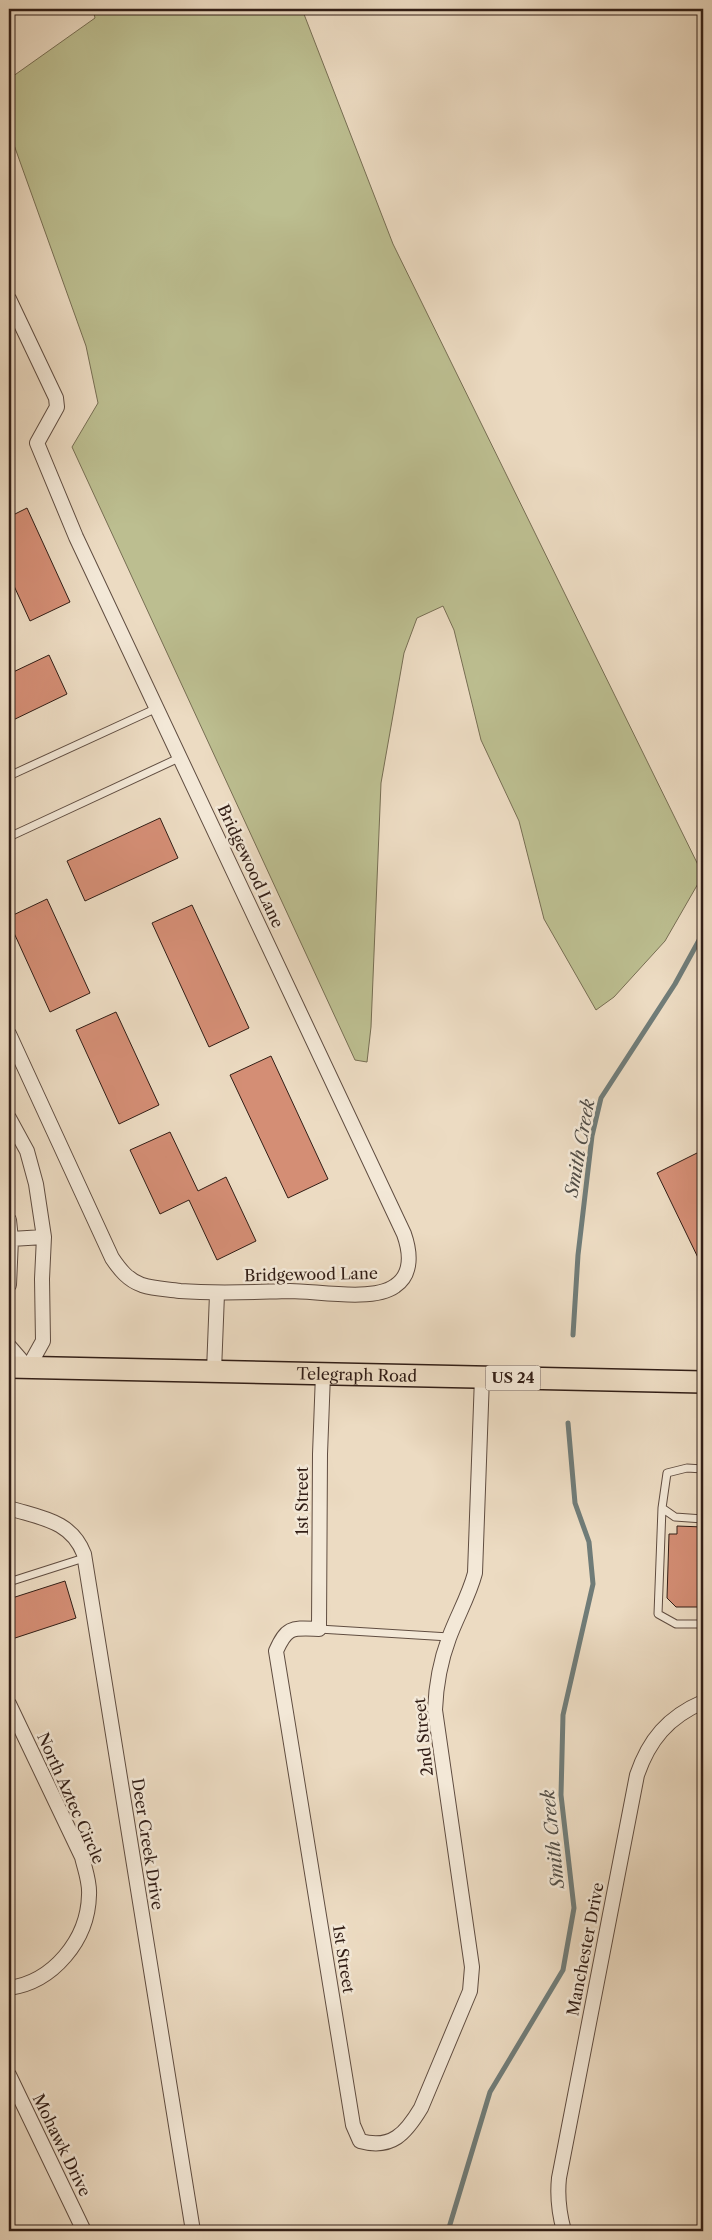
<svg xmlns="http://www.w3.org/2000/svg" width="712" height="2240" viewBox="0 0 712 2240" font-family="'Libre Caslon Text',serif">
	<rect width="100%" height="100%" fill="#ecdbc2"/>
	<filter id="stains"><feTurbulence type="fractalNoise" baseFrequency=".004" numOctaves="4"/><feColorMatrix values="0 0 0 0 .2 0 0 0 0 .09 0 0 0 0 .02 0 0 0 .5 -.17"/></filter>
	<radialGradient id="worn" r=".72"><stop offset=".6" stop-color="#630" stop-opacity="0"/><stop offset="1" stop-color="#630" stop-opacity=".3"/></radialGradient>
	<!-- green -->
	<path fill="#bcbe90" stroke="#776e53" d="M93,9H302L393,244L703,875L665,941L614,997L596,1010L544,919L519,821L481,740L454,630L443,606L417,618L404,653L381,783L371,1027L367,1062L355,1060L72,447L98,403L86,346L9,131V79L95,18Z"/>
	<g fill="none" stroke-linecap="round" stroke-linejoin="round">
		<!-- stream -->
		<path stroke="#707c78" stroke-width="5" d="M573,1335L578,1255L592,1136L601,1098L675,984L703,933
			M448,2231L490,2092L563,1970L574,1908L561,1795L563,1715L593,1584L589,1542L575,1503L568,1423"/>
	</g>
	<!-- building -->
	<path fill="#d48e75" stroke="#321e16" d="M27,508L70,602L30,621L9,575V517Z
		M49,655L67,694L9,722V674Z
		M160,818L178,858L85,901L67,861Z
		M47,899L90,993L50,1012L9,922V917Z
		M192,905L249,1028L209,1047L152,923Z
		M116,1012L159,1105L119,1124L76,1030Z
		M271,1056L328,1179L288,1198L230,1075Z
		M170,1132L198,1191L226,1177L256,1241L217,1260L189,1200L160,1214L130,1150Z
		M703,1150V1268L657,1173Z
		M677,1526L703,1527V1607H676L667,1598L669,1534H677Z
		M65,1581L76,1618L9,1640V1599Z"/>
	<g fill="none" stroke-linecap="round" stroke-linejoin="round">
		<!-- service casing -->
		<g stroke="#604d41" stroke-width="9">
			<path id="service" d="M9,776L157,708
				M9,837L181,757
				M703,1469L687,1468L667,1473L662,1508L675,1517L703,1519
				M662,1508L658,1614L676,1624H703
				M9,1582L84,1558
				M319,1629L449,1637"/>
		</g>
		<!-- minor casing -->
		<g stroke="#604d41" stroke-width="16">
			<path id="minor" d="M9,299L56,398L57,407L37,443L76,537L404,1234C410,1251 413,1274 395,1286C373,1302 317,1291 290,1291C252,1292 219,1294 180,1291C167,1289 155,1289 142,1285C128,1280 120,1270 112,1258L9,1034
				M9,1118L27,1151L36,1184L44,1237L42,1279L43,1341L28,1368L9,1346
				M9,1220L11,1239L9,1285
				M11,1239L44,1237
				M214,1371L217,1294
				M323,1374L320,1454L319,1629C292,1628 287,1626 276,1651L353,2125L360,2141C392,2150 406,2133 421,2108L470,1991L472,1967L435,1710C436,1685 440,1662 449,1638C457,1616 469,1596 475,1573L482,1377
				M9,1508C40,1518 71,1520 84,1554L193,2231
				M9,1704L82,1857C85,1870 90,1882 89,1895C88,1940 53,1982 9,1988
				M9,2075L84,2231
				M564,2231C559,2213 557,2197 559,2178L637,1775C649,1740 668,1717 703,1702"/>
		</g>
		<!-- primary casing -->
		<g stroke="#321e16" stroke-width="24">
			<g id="primary">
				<path id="s1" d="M9,1367L703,1382"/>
			</g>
		</g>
		<!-- service -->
		<use href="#service" stroke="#f3e8d7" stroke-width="7"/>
		<!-- minor -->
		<use href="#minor" stroke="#f3e8d7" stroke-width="14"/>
		<!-- primary -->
		<use href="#primary" stroke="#ecdbc2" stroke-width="21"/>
	</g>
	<g text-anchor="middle" stroke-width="5" stroke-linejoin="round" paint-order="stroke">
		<!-- shield labels -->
		<rect fill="#f3e8d7" stroke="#6c5b50" stroke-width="1" x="485.5" y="1365.5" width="55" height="25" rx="4"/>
		<g font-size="15" font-weight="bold" fill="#321e16">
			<text x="513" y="1383">US 24</text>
		</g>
		<!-- street labels -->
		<g font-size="16" fill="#321e16" stroke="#f3e8d7">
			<text transform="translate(251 866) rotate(65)" y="6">Bridgewood Lane</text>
			<text transform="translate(311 1274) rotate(-1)" y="6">Bridgewood Lane</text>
			<text dy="6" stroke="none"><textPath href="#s1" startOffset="348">Telegraph Road</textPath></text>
			<text transform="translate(302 1501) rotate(-90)" y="6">1st Street</text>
			<text transform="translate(423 1737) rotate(-96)" y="6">2nd Street</text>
			<text transform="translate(71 1798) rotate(66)" y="6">North Aztec Circle</text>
			<text transform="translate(148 1844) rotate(81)" y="6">Deer Creek Drive</text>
			<text transform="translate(585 1949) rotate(-79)" y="6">Manchester Drive</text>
			<text transform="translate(344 1959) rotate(81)" y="6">1st Street</text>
			<text transform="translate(62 2145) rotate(64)" y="6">Mohawk Drive</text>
		</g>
		<!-- water labels -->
		<g font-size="18" font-style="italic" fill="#514d47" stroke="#f3e8d7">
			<text transform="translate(580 1148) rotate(-80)" y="6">Smith Creek</text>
			<text transform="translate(553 1839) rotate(-96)" y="6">Smith Creek</text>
		</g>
	</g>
	<!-- margin -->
	<rect width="712" height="2240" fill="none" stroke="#ecdbc2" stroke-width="30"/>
	<rect x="10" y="10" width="692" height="2220" fill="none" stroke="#321e16" stroke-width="2.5"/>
	<rect x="15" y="15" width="682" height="2210" fill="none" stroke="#321e16"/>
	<rect width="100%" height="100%" filter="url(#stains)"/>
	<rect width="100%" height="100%" fill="url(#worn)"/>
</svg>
